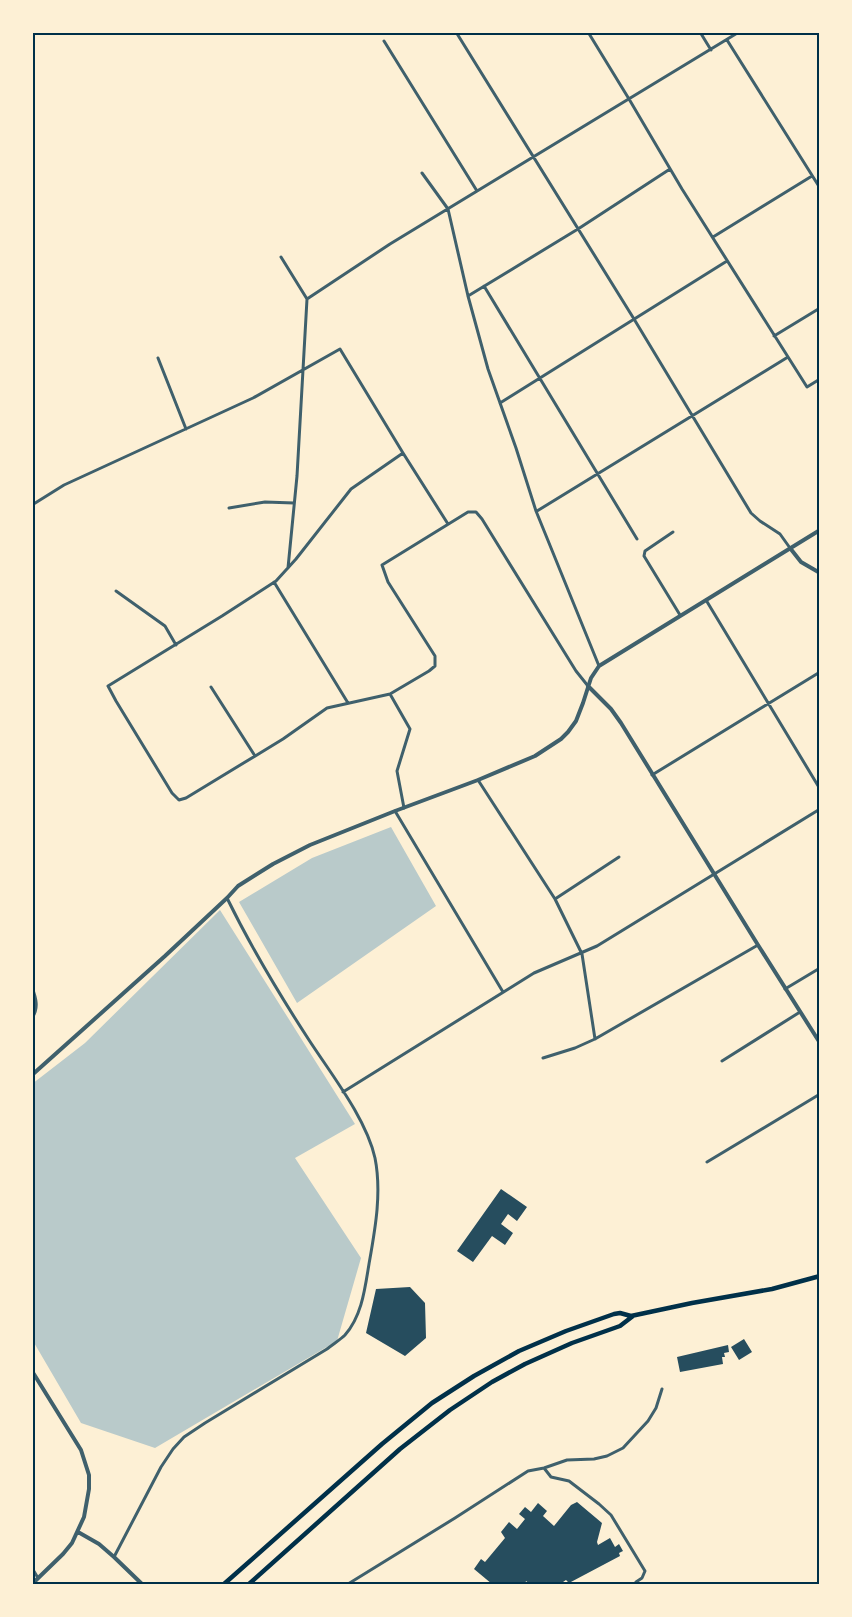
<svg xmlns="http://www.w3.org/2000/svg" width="852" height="1617" viewBox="0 0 852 1617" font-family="'Fira Sans Condensed',sans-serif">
	<rect width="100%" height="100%" fill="#fdf0d5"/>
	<!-- green -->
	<path fill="#b9caca" d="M391,827L436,906L297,1003L239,902L312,858Z
		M220,910L355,1124L295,1158L361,1258L337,1341L155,1448L81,1423L33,1341L32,1084L85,1043Z"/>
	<!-- building -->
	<path fill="#264d5e" d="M501,1189L527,1207L517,1221L508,1214L501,1224L513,1233L505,1245L492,1236L473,1262L457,1251Z
		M410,1287L425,1303L426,1338L405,1356L366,1333L376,1289Z
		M744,1339L752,1352L739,1360L731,1347Z
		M728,1345L729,1352L724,1353L725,1357H722L723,1364L680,1372L677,1357Z
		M577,1502L602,1523L597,1542L598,1545L610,1538L615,1547L619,1544L623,1551L619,1553L620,1556L569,1583L566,1580L560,1584H530L526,1581L525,1584H492L474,1569L481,1559L485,1562L505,1538L501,1532L509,1522L517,1529L525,1519L519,1514L525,1507L531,1512L538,1503L547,1511L543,1516L554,1526L571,1505Z"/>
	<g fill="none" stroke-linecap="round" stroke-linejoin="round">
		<!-- minor -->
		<path stroke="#3f606c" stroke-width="3" d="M456,32L634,319L751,513L760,521L780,534L790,548
			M588,32L629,99L682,189L807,387L820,379
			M700,32L711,50
			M727,40L820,188
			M384,41L477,191
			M422,173L448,209L468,296L488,369L516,448L536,511L599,666
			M713,237L812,176
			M281,257L307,299
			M484,286L637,539
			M468,296L578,229L670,169
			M307,299L390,244L739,32
			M774,336L820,308
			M158,358L186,429
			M500,403L727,261
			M403,453L351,489L296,559L276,581L222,616L108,686L116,701L172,793L179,800L186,798L283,739L327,708L390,694L429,671L435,666V656L388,582L382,565L468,512H476L482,519L576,671L588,686
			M32,505L64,485L253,398L340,349L403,453L448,524
			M229,508L265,502L294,503
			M537,511L788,357
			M673,532L645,551L644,556L680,615
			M288,568L297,476L307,299
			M274,582L348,703
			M116,591L165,626L176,645
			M706,600L820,789
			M211,687L255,756
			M390,694L410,729L397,771L404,808
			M652,775L820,672
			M478,780L555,899L582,954L595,1039
			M395,811L503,992
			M555,899L619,857
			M32,987C36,998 39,1008 32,1018
			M785,989L820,968
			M543,1058L575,1048L595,1039L758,945
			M722,1061L800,1012
			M343,1092L534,973L597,946L820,809
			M707,1162L820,1094
			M544,1468L551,1477L569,1481L599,1504L611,1515L645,1571L642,1578L636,1582
			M114,1557L161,1467L173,1449L184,1437L205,1423L327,1349C333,1344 340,1340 345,1335C362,1316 365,1288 369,1264C375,1230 382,1193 375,1158C366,1118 331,1074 309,1040C279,994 251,947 227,898
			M32,1568L38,1578
			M348,1584L455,1518L528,1471L544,1468L567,1460L594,1459L607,1456L623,1448L648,1421L656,1408L662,1389"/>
		<!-- tertiary -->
		<path stroke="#3f606c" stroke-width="4" d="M790,548L801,562L820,573
			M588,686L611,709L621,723L758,945L820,1043
			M32,1075L165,956L227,898L238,886L273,864L310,845L395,811L478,780L535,756L561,739L568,732L576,721L583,703L591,678L599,666L820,530
			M32,1371L81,1450L89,1475V1489L84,1517L72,1543L63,1554L32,1584
			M78,1532L99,1544L114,1557L142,1584"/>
		<!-- primary -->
		<path stroke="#003049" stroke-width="4.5" d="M224,1584L382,1444L432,1403L474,1376L519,1351L566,1331L614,1314L620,1313L631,1316L692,1303L772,1289L820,1276
			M249,1584L400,1449L450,1410L492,1382L525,1364L572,1343L620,1326L633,1316"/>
	</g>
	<!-- border -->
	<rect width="852" height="1617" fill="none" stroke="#fdf0d5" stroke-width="68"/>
	<rect x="34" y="34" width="784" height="1549" fill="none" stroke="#003049" stroke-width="2"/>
</svg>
